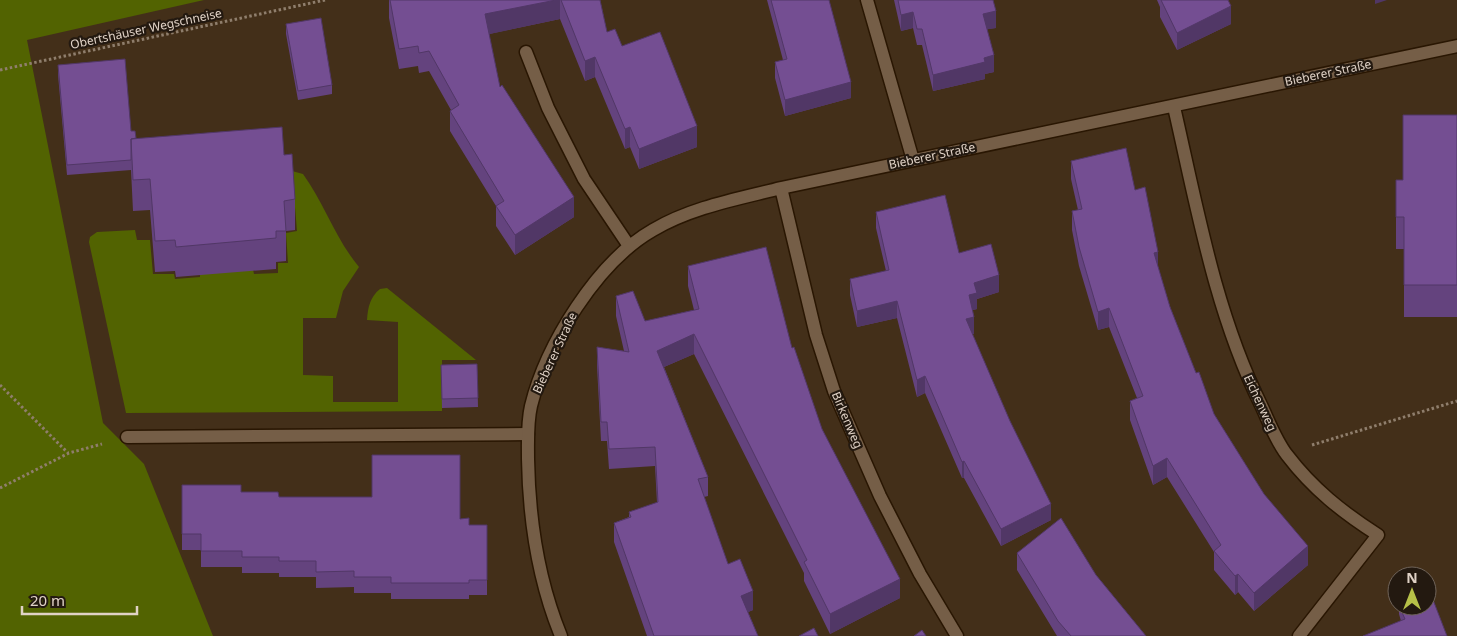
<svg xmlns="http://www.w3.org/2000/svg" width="1457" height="636" viewBox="0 0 1457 636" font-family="'Noto Sans',sans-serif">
	<rect width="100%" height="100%" fill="#432f19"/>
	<!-- green -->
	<path fill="#526301" d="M0,0H204L27,40L103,423L144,464L213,636H0Z
		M292,171L303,174C324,203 335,238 359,267L343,291L336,318H303V375L333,376V402H398V322L367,320C368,307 370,297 380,289L387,288L476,360H442V411L126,413L89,242L90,237L97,232L135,230L137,240H150L153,274H174L175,279L200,277V269L252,265L254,274L278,273V263H288L286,233L297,231Z"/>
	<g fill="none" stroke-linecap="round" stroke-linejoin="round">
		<!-- lane casing -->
		<g stroke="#291602" stroke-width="15">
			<path id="lane" d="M867,0L913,160
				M526,52L548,108L584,179L629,246
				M127,437L528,434"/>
		</g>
		<!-- street casing -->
		<g stroke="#291602" stroke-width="15">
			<path id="street" d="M1174,107C1197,207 1215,312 1261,405C1269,422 1276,441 1287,455C1313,489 1342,512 1378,535L1299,636
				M781,188L816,335L834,391L880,496L920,574L957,636
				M561,636C538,580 529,519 528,459C528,442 527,423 531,406C546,345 597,262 653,230C692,207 738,199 781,188L1457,46"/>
		</g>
		<!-- path -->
		<path stroke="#8f7e6c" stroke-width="3" stroke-dasharray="2.5 2.5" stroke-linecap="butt" d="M0,70L325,0
			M0,385L68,453
			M1312,445L1457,401
			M0,488L69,453L102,444"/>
		<!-- lane -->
		<use href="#lane" stroke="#755e47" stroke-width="12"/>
		<!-- street -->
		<use href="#street" stroke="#755e47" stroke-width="12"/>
	</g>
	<!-- wall -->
	<path fill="#64437e" d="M389,0H600L607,32L622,46L697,147L639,169L630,147L625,149L595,77L585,81L560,19L489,34L500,87L574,217L515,255L496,226V206L450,131V111L451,110L429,71L419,73L418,66L399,69L389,18Z
		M767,0H829L851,98L785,116L775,78V62L783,60Z
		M894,0H993L996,28L987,29L994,72L985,74V79L933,91L922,45H917L913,28L901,31Z
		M1157,0H1228L1231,24L1177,50L1160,17V7Z
		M286,24L332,85V94L298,100L286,34Z
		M58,65L131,131L136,138L284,155L295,199V230L286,231V261L276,262V269L176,277L175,271L155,272L150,210L133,211L131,170L67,175L58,75Z
		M1457,115V317H1404V249H1396V180H1403Z
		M1071,161L1135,190L1170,307L1196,373L1214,414L1308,565L1254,611L1238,592L1235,595L1214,570V552L1167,477L1153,485L1130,420V401L1137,398L1109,327L1098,330L1079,266L1072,230V211L1078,210L1071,179Z
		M876,212L959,253L999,292L977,299V309L973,310L974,334H972L1051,520L1001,546L964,478H962L925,393L917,397L897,318L857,327L850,295V279L886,271L876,228Z
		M688,266L792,348L822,429L900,598L830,634L804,581V573L694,354L664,367L708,477V496L704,497L728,564L753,610L748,612L758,636H647L614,542V523L629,517V512L657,503L655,466L609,469L607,441H601L597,366V347L624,351L616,316V296L645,321L694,310L688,286Z
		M477,364L478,407L442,408L441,365Z
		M182,485L241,492L279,497L460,519L469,525H487V595H469V599H391V593H354V587L316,588V577H279V573H242V567H201V550H182Z
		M1017,553L1096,575L1146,636H1057L1017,570Z
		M1399,606H1427L1447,636L1401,621L1399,614Z"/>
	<!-- shaded-wall -->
	<path fill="#513766" d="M556,0H560V19L485,35V14Z
		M1375,0H1387L1375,4Z
		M1231,6V24L1177,50V33Z
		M996,11V28L983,30V14Z
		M913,12V28L901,31V15Z
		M994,55V72L985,74V79L933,91V75L984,58Z
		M595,57V77L585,81V61Z
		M851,82V98L785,116V100Z
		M697,126V147L639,169V149Z
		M630,127V147L625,149V129Z
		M574,197V217L515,255V235Z
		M1158,252V270L1154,253Z
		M999,275V292L977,299V309L969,311V295L974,283Z
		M897,301V318L857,327V311Z
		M1109,308V327L1098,330V312Z
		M974,317V334L966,336V319Z
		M694,334V354L657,370V351Z
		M925,376V393L917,397V380Z
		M1167,458V477L1153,485V466Z
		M964,461V478H962V462Z
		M1051,504V520L1001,546V529Z
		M1308,546V565L1254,611V593Z
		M1238,574V592L1235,595V576Z
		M900,579V598L830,634V614Z
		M753,591V610L741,615V596Z"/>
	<!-- building -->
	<path fill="#744e92" stroke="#513766" d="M390,0H556L485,14L500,87L502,85L574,197L515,235L496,206L504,201L450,111L459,105L429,51L419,53L418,46L399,49Z
		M561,0H600L607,32L615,29L622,46L660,32L697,126L639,149L630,127L625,129L595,57L585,61Z
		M771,0H829L851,82L785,100L775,62L787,59Z
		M898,0H993L996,11L983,14L994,55L984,58L985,62L933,75L922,29H917L913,12L901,15Z
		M1161,0H1228L1231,6L1177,33Z
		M321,18L332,85L298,91L286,24Z
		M125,59L131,131H135L136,138L131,139V160L67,165L58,65Z
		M1403,115H1457V285H1404V217H1396V180H1403Z
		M282,127L284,155L292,154L295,199L284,201L286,231H276V238L176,247L175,240L155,241L150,179L133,180L131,139Z
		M1126,148L1135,190L1145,187L1158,252L1154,253L1170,307L1196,373L1199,372L1214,414L1264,494L1308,546L1254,593L1238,574L1235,576L1214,551L1221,545L1167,458L1153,466L1130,401L1143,396L1109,308L1098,312L1079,247L1072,211L1082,209L1071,161Z
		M945,195L959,253L991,244L999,275L974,283L977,293L969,295L974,317L966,319L1010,421L1051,504L1001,529L964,461L962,462L925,376L917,380L897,301L857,311L850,279L889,270L876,212Z
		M766,247L792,348L794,347L822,429L900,579L830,614L804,562L807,560L694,334L657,351L708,477L698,479L728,564L740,559L753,591L741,596L758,636H654L614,523L631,517L629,512L658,502L655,447L609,449L607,422H601L597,347L629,352L616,296L633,291L645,321L699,309L688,266Z
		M477,364L478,398L442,399L441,365Z
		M372,455H460V519L469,518V525H487V580H469V583H391V577H354V571L316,572V561H279V557H242V551H201V534H182V485H241V492H278L279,497H372Z
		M1061,518L1096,575L1146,636H1071L1058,621L1017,553Z
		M1430,592L1447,636H1363L1405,619L1399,606H1427V593Z
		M814,628L818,636H799Z
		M922,630L926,636H914Z"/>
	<g text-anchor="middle" stroke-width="4.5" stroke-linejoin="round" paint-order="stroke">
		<!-- street labels -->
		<g font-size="12" fill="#e0d2c6" stroke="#231910">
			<text transform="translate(146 29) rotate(-12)" y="4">Obertshäuser Wegschneise</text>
			<text transform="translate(1328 73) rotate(-12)" y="4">Bieberer Straße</text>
			<text transform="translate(932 156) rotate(-12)" y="4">Bieberer Straße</text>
			<text transform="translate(555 353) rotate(-65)" y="4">Bieberer Straße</text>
			<text transform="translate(1260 403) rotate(65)" y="4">Eichenweg</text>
			<text transform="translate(847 420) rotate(67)" y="4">Birkenweg</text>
		</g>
	</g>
	<!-- north arrow -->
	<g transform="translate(1412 591)"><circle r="24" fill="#231910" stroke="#6f6359"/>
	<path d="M0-4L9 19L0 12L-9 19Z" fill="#b7c148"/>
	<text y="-8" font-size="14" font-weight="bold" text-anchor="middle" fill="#e0d2c6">N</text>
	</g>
	<!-- scale -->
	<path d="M22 606v8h115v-8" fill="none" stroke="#e0d2c6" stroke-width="2.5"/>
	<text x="30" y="606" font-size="15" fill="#e0d2c6" stroke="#231910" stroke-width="4" paint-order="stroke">20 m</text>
</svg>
